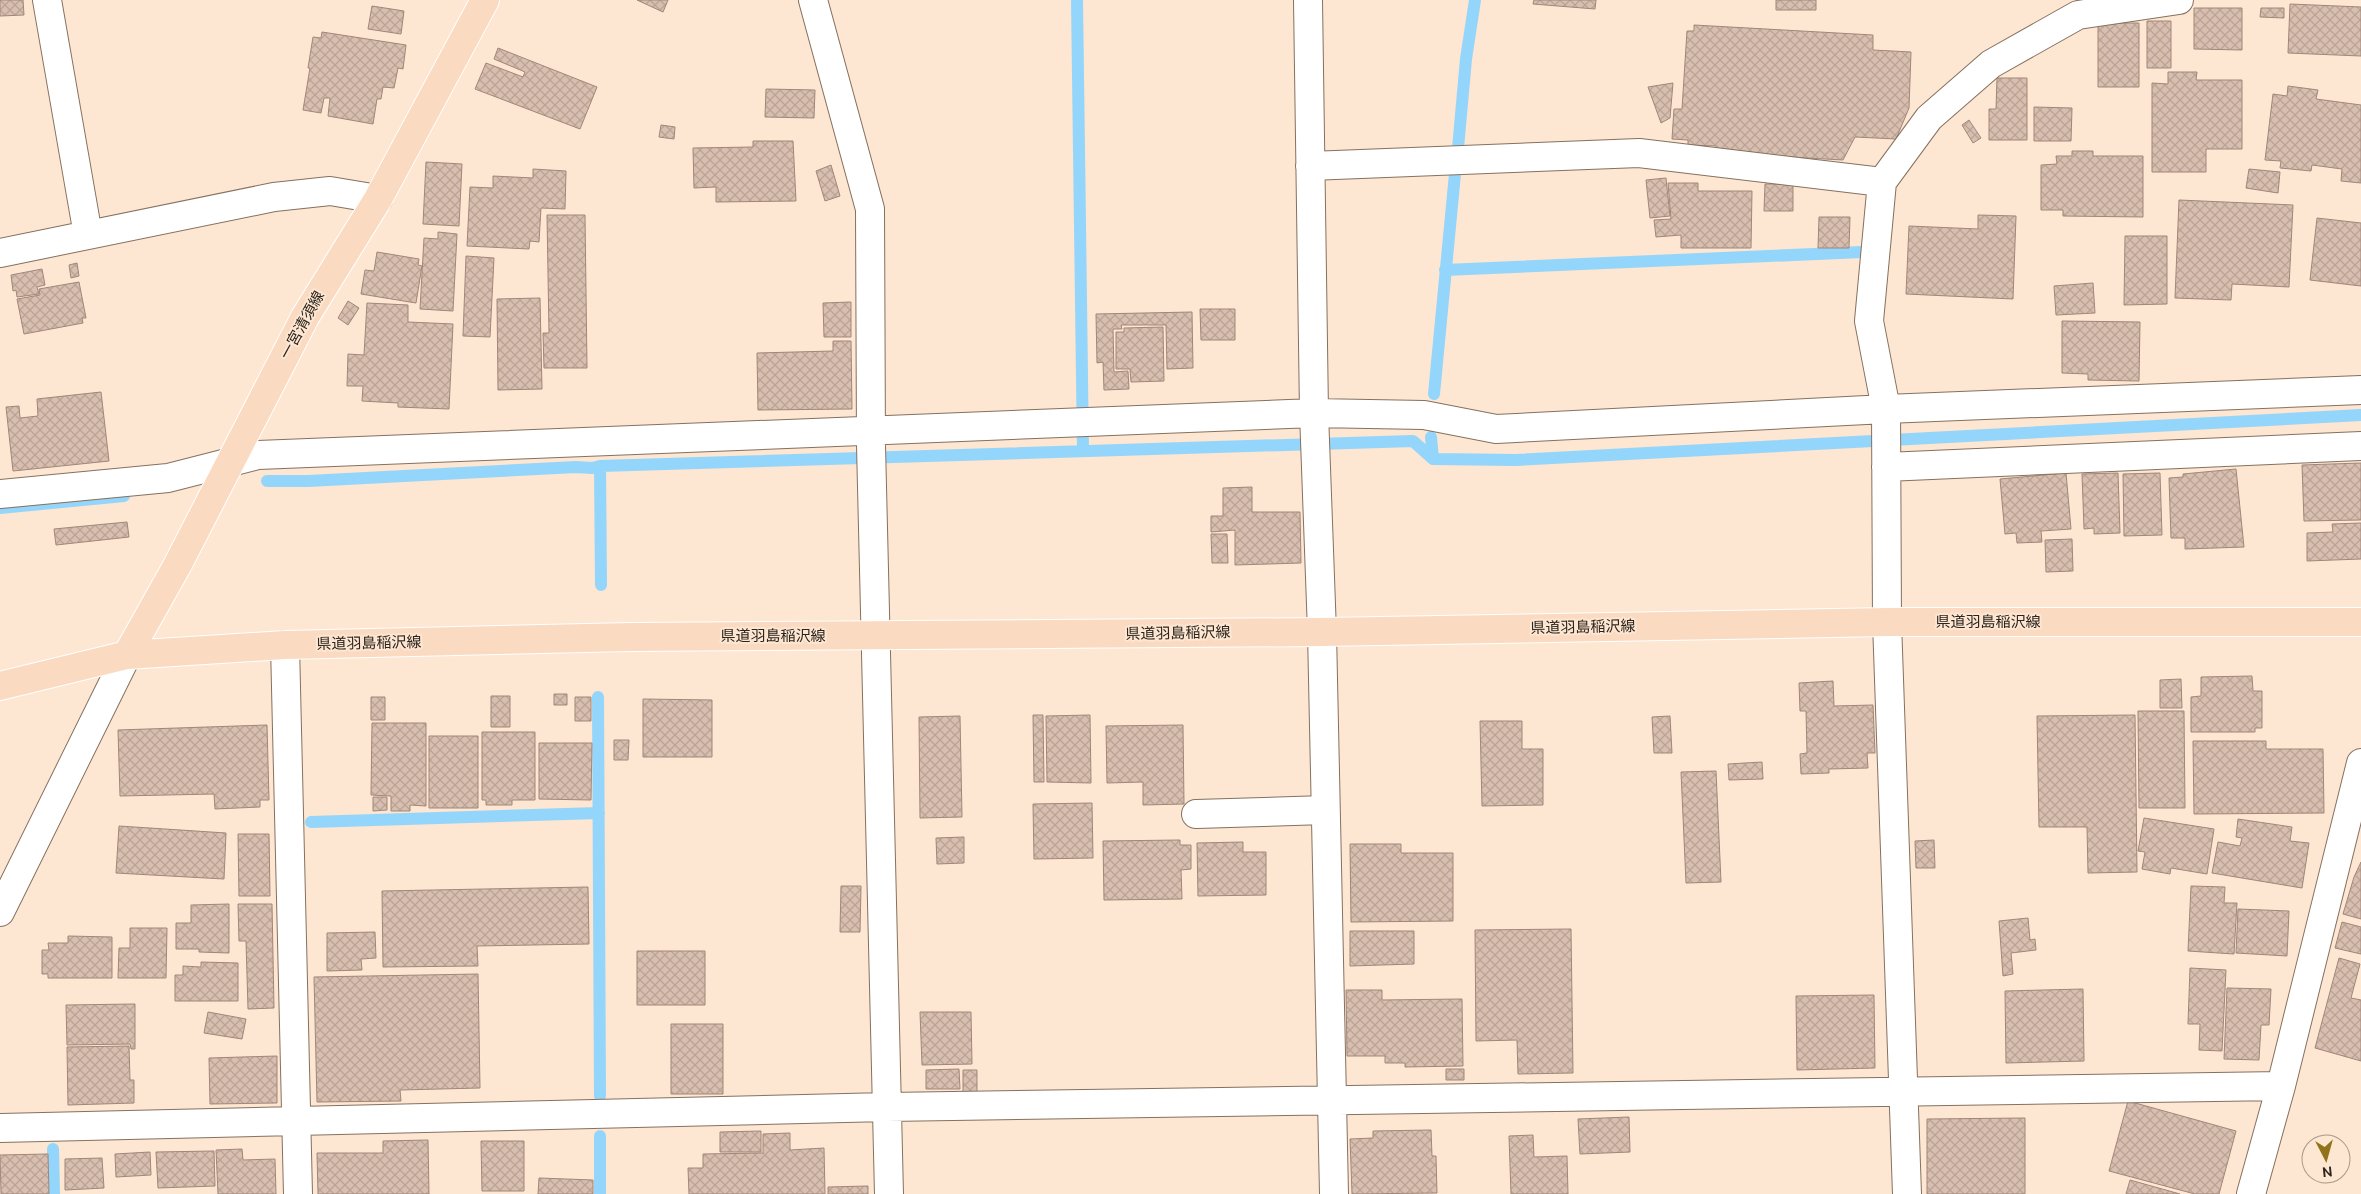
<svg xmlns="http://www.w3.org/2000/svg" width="2361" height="1194" viewBox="0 0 2361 1194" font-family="Ubuntu,'Noto Sans JP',sans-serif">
	<defs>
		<pattern id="building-cross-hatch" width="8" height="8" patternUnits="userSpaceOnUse" patternTransform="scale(1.25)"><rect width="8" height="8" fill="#d8beaf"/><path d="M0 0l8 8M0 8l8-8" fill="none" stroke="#baa396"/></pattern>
	</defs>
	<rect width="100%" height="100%" fill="#fde6d2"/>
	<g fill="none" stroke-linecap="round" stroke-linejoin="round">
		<!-- stream -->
		<path stroke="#94d5fb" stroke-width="12" d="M1077,0L1083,451
			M1458,148L1466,59L1475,0
			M1445,270L1862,252
			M1434,394L1455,174
			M1431,437L1433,459
			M600,466L601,585
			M267,481H308L576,467L592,468L600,466L1413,441L1433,459L1516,460L2361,415
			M0,508L124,496
			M598,697L600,1096
			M311,822L599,813
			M53,1149L54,1194
			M600,1194V1136"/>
	</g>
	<!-- building -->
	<path fill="url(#building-cross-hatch)" stroke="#a08779" d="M0,0H23L24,15L0,16Z
		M637,0H668L663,12Z
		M1534,0H1596L1595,9L1533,4Z
		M1776,0H1816V10H1776Z
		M2290,4L2361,7V56L2288,53Z
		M372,6L404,11L401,34L368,29Z
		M2194,8H2242V50L2194,49Z
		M2261,8H2284V18L2260,17Z
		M2147,21H2171V68H2147Z
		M2098,23H2139V87H2098Z
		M1694,25L1873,35V50L1911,52L1909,108L1896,139L1855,137L1843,160L1717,153V146L1688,145V140L1672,139L1674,109H1682L1687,31H1694Z
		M322,32L406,45L403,69L398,68L394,88L383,87L381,99H377L373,124L328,116L330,98H324L321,113L303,110L310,68H308L313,37L321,38Z
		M498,48L597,87L580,129L475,89L486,63L523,77L525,72L494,59Z
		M2168,72H2197L2196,80H2242V149H2206V172H2152V83L2168,84Z
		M1997,78H2027V140H1989V109H1996Z
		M1673,83L1670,118L1661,123L1648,87Z
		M2288,86L2318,90L2316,99L2361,105V183L2341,181L2342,169L2312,165L2311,171L2280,168L2281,161L2265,160L2273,94L2287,96Z
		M766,89L815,90L814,118L765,117Z
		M2034,107L2072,108L2071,141H2034Z
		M1969,120L1981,138L1973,143L1962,125Z
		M661,125L675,127L674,139L659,137Z
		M753,141H793L796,201L716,202V187L694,188L693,148L753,147Z
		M2072,151H2093V156H2143V217L2063,216V210H2041V165L2057,164L2056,156H2072Z
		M426,162L462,164L459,226L423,224Z
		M831,165L840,196L825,201L816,171Z
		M533,169L566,171L565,209L541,208L539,242L530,241L529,249L467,246L470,187L493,188V176L533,178Z
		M2249,169L2280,172L2278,193L2246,188Z
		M1666,178L1670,216L1650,218L1646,180Z
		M1668,183H1698V191H1752L1751,248H1681V235L1656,237L1654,220L1671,219Z
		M1765,184H1793V211H1764Z
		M2179,200L2293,205L2289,287L2232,284L2231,300L2175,298Z
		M547,215H585L587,368H544L543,333H549Z
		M1978,215L2016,216L2013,299L1906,294L1909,226L1978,229Z
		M1819,217H1850L1849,248H1818Z
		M2317,218L2361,223V286L2310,280Z
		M438,232L457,234L453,311L420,309L424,238L438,239Z
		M2125,236H2167V304L2124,305Z
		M377,252L419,259L418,265L422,266L416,303L361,294L365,270L374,271Z
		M466,256L494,258L490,337L463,336Z
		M77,263L79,276L71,278L69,265Z
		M42,269L45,285L37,287L39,294L17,297L16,290L13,291L11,275Z
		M79,282L86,318H82L83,323L24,334L17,299L40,295L39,289Z
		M2093,283L2095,313L2056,315L2054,286Z
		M540,298L542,389L498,390L497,299Z
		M348,301L359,308L348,325L338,318Z
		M851,302V337H824L823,303Z
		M367,303L408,305V322L453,324L449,409L398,407V403L362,401L363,386H347L348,354L364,355Z
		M1200,309H1235V340H1201Z
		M1192,312L1193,368L1167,369L1166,325H1121L1122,329H1113L1114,372L1128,371L1129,389L1104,390L1103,362L1097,363L1096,314Z
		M2062,321L2140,322L2139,381L2088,380V374L2062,373Z
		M1163,327L1164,381L1131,382L1130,369H1116V332H1124V328Z
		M833,341H851L852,409L758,410L757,353L833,351Z
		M101,392L109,461L13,471L6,407L19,406L20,418L38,416L37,399Z
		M2361,463V520L2304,521L2302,465Z
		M2236,469L2244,547L2185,549V538H2171L2169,478L2183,477V474Z
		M2066,473L2071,529L2041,531L2042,542L2017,543L2016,533L2005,534L2000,479Z
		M2118,473L2120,533L2094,534V528L2084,529L2082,474Z
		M2160,473L2162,535L2124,536L2123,474Z
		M1252,487V512H1300L1301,563L1235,565V530L1211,532V516H1223V488Z
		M127,522L129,537L56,545L54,529Z
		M2361,523V559L2307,561V533L2333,532L2332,524Z
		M1211,534H1227L1228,563H1212Z
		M2072,539L2073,571L2046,572L2045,540Z
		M2252,676L2253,691H2262V728H2255V732H2191V697L2201,696V677Z
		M2181,679L2182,708H2160V680Z
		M1833,681L1834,706L1873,705L1875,753H1867L1868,768L1829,769V773L1801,774L1800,754L1807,753L1806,711H1800L1799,683Z
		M554,694H567V705H554Z
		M491,696H510V727H491Z
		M371,697H385V720H371Z
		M575,697H591V721H575Z
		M643,699L712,700V757H643Z
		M2138,711H2184L2185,808H2139Z
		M1033,715H1043L1044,782H1034Z
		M1090,715L1091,783L1047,782L1046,716Z
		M2135,715L2137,872L2088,873L2087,827H2039L2037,716Z
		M960,716L962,817L920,818L919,717Z
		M1670,716L1672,753H1654L1652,717Z
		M1480,721H1522V749H1543V805L1482,806Z
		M372,723H426V806L410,805V811H391V796L371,795Z
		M267,725L269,800H260V807L215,809L214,794L120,796L118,730Z
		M1183,725L1184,804L1143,805V782L1107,783L1106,726Z
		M482,732H535V800H512V805H486V800H482Z
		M429,736H478V808H429Z
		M614,740H629L628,760H614Z
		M2193,741H2266V749H2323L2324,813L2194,814Z
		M539,743H592L591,800L539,799Z
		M1762,762L1763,779L1729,780L1728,764Z
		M1716,771L1721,882L1686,883L1681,772Z
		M373,797H387V810L373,811Z
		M1092,803L1093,858L1034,859L1033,804Z
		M2144,818L2214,829L2207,874L2171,868L2170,874L2142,869L2145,852L2138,851Z
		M2238,819L2292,827L2290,841L2309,843L2302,888L2212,873L2218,842L2240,846L2242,838L2236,837Z
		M119,826L226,833L224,879L116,873Z
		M238,834H269L270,896H239Z
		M964,837V863L937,864L936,838Z
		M1180,840V845H1191V869L1181,870L1182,899L1104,900L1103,841Z
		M1934,840L1935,868H1916L1915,841Z
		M1243,842V852H1266V895L1198,896L1197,843Z
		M1350,844H1401V853H1453V921L1351,922Z
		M2361,862V919L2343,914L2354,877Z
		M841,886H861L860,932H840Z
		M2191,886L2225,887L2224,903H2237L2234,954L2188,951Z
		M588,887L589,944L477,946L478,966L383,967L382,891Z
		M229,904V953L199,952V949H176V923H191V905Z
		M238,904H272L274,1008L248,1009L246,941H239Z
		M2238,909L2289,911L2287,956L2236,953Z
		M2028,918L2030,940L2035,939L2036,950L2011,953L2013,974L2003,976L1999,921Z
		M2342,922L2361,927V954L2335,948Z
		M130,928H167L166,978H118L119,948H130Z
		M1571,929L1573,1073L1518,1074L1517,1040L1476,1041L1475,930Z
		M1350,931H1414V964L1350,966Z
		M375,932L376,958L361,959L362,970L327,971V933Z
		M68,936L112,937V978H48V974H42V950H49L48,943H68Z
		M637,951H705V1005H637Z
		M2339,958L2360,964L2351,998L2361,1000V1061L2315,1048Z
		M201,962L238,963V1001H175V975H183V966L201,967Z
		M2190,968L2226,970L2222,1051L2199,1050L2200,1024H2188Z
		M478,974L480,1088L400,1090L401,1101L317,1102L314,977Z
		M2227,988L2271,989L2269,1025H2261L2259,1060L2224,1059Z
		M2083,989L2084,1061L2006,1063L2005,991Z
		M1346,990H1382V1000L1462,999L1463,1066L1405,1067V1063H1385V1056H1347Z
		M1874,995L1875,1068L1797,1070L1796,996Z
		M135,1004V1049H131L130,1044L67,1045L66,1005Z
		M208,1012L246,1019L242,1039L204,1033Z
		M920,1012H971L972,1064L922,1065Z
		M671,1024H723V1094H671Z
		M129,1046L130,1080H134V1103L68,1105L67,1047Z
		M277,1056V1103L210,1104L209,1058Z
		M959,1069L960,1089H926V1070Z
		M1446,1069H1464V1080H1446Z
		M963,1070H977V1092H963Z
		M2128,1101L2236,1131L2219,1194H2195L2109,1171Z
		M1629,1117L1630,1152L1580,1154L1578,1119Z
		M2025,1118V1194H1927V1119Z
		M1431,1130L1432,1156H1436L1437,1193L1352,1194L1350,1139L1373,1138V1131Z
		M761,1131V1152H720V1132Z
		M790,1133V1150L824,1148L825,1194H689L688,1168H703V1154L763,1153V1134Z
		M1533,1135L1534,1157L1567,1156L1568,1194H1511L1509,1136Z
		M428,1140L429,1194H318L317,1153H383V1141Z
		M481,1141H524V1191H482Z
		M242,1149L243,1160L275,1159L276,1194H218L216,1150Z
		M214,1151L215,1186L158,1188L156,1152Z
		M150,1152L151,1175L116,1177L115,1154Z
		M48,1154L49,1194H1L0,1155Z
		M102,1158L104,1188L65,1190V1159Z
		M539,1178L593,1180V1194H538Z
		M2130,1180L2180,1194H2126Z
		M868,1186V1194H828V1187Z"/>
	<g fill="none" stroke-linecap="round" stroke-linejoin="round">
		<!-- minor casing -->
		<g stroke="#85715f" stroke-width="30">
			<path id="minor" d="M47,0L88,235
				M813,0L870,209L871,445L889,1194
				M1308,0L1314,413L1322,632L1334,1194
				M1310,166L1639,153L1882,182
				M0,253L274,197L330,191L378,199
				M1886,467L2361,446
				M0,494L168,478L258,455L1314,413L1424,415L1496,429L1886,409L2361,390
				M285,645L298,1194
				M1196,814L1325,810
				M0,912L127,655
				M0,1128L887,1107L2281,1086
				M1907,1194L1887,622L1886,409L1869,321L1882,182L1929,118L1991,64L2078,15L2179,0
				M2251,1194L2281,1086L2361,763"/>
		</g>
		<!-- major casing -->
		<g stroke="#fff" stroke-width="30">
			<path id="major" d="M127,655L178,564L305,317L378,199L485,0
				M0,686L127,655L285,645L631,637L1322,632L1887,622H2361"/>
		</g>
		<!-- minor -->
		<use href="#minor" stroke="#fff" stroke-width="28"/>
		<!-- major -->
		<use href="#major" stroke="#fadbc2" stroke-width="28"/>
	</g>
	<g text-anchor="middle" stroke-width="4" stroke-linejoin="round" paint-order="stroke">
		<!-- street labels -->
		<g font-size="15" fill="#2d251d" stroke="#fde6d2">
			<text transform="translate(302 325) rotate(-61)" y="5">一宮清須線</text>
			<text x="1988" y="627">県道羽島稲沢線</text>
			<text transform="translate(1583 627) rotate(-1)" y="5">県道羽島稲沢線</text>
			<text transform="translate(1178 633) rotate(-1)" y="5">県道羽島稲沢線</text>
			<text x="773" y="641">県道羽島稲沢線</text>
			<text transform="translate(369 643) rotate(-1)" y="5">県道羽島稲沢線</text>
		</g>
	</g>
	<!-- north arrow -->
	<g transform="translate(2326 1159) rotate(174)"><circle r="24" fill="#fde6d2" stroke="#aa998a"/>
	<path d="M0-4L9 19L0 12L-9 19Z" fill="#91741a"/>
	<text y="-8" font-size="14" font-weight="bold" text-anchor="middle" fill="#2d251d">N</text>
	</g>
</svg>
